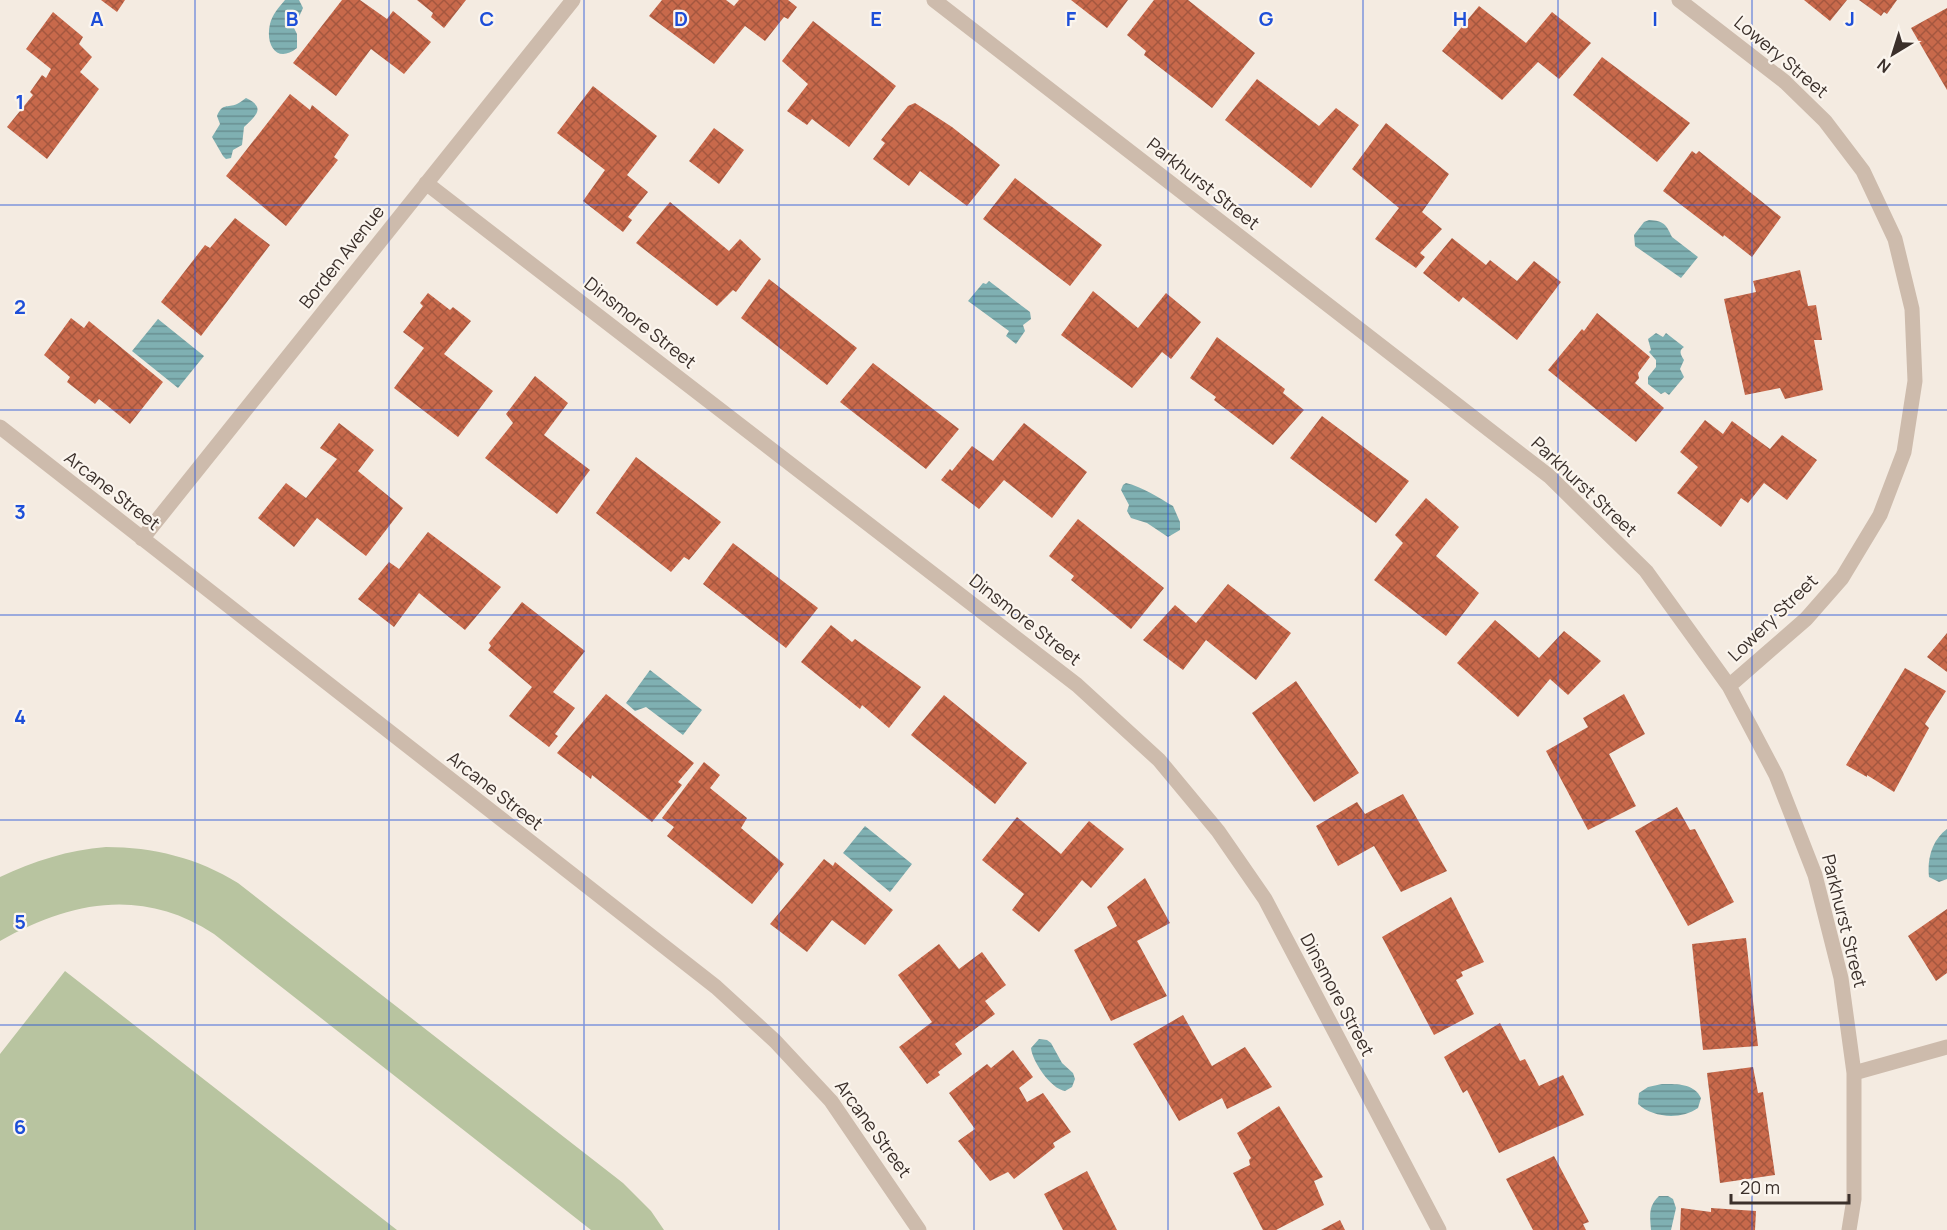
<svg xmlns="http://www.w3.org/2000/svg" width="1947" height="1230" viewBox="0 0 1947 1230" font-family="Manrope,sans-serif">
	<defs>
		<pattern id="water-rules" width="6" height="5" patternUnits="userSpaceOnUse" patternTransform="scale(1.5)"><rect width="6" height="5" fill="#7fb0b2"/><path d="M0 2.5h6" fill="none" stroke="#699091"/></pattern>
		<pattern id="building-cross-hatch" width="8" height="8" patternUnits="userSpaceOnUse" patternTransform="scale(1.5)"><rect width="8" height="8" fill="#c8694b"/><path d="M0 0l8 8M0 8l8-8" fill="none" stroke="#a4573f"/></pattern>
	</defs>
	<rect width="100%" height="100%" fill="#f4ebe1"/>
	<!-- pitch -->
	<path fill="#b8c4a0" d="M106,847C153,847 198,858 238,883L623,1183L651,1211L664,1230H591L214,934C143,887 70,901 0,941V877C34,861 68,850 106,847Z
		M65,971L397,1230H0V1054Z"/>
	<!-- water -->
	<path fill="url(#water-rules)" d="M285,0H299L303,8L294,28L297,34V48C277,64 265,45 270,24C272,15 279,7 285,0Z
		M246,98C267,108 255,116 244,127L242,145L233,150L231,158L226,159L223,156L212,137L220,124L217,116C222,103 227,108 237,104C241,102 243,100 246,98Z
		M1649,220C1664,221 1666,224 1672,237L1698,257L1681,278L1635,246L1634,235L1644,222Z
		M989,281L1030,312L1031,319L1023,325L1025,331L1016,344L1006,336L1009,331L968,301L983,283L986,284Z
		M158,319L204,356L178,388L132,351Z
		M1656,333L1663,337L1666,333L1684,347C1678,351 1681,355 1684,360L1680,369L1684,377L1669,395L1665,392L1661,394L1648,384V377L1656,367V360L1649,352L1651,350L1648,339Z
		M1126,483C1143,487 1159,498 1173,506L1180,522V530L1168,537L1147,523L1131,518L1127,511L1129,505L1121,490L1123,485Z
		M650,670L702,710L683,735L646,707L635,711L626,703Z
		M865,826L912,864L890,892L843,853Z
		M1947,829V879L1939,882L1929,877C1927,859 1932,840 1947,829Z
		M1039,1039L1047,1040L1051,1043L1062,1063L1073,1073L1075,1079L1072,1087L1065,1091C1051,1089 1032,1061 1031,1048Z
		M1662,1084C1676,1084 1694,1083 1701,1098L1698,1108C1681,1120 1653,1118 1638,1104L1639,1093L1648,1087Z
		M1659,1196H1668L1673,1199L1676,1208L1671,1230H1651C1650,1216 1648,1206 1659,1196Z"/>
	<!-- building -->
	<path fill="url(#building-cross-hatch)" d="M101,0H125L117,12Z
		M342,0H360L387,19L393,11L431,42L404,74L371,49L336,96L293,63Z
		M417,0H466L444,28L431,17L433,13Z
		M662,0H726L734,6L739,0H788L797,7L788,19L784,17L765,41L745,26L714,64L649,16Z
		M1071,0H1128L1107,28Z
		M1154,0H1188L1255,53L1212,108L1144,55L1146,51L1127,35Z
		M1804,0H1847L1830,21Z
		M1859,0H1897L1887,14L1884,12L1881,16Z
		M1479,6L1526,43L1552,12L1591,43L1559,79L1538,62L1502,100L1442,51Z
		M1947,8V90L1911,28Z
		M53,12L83,37L79,44L92,57L80,72L99,89L47,159L7,127L33,95L30,92L42,75L46,78L51,69L26,49Z
		M813,21L896,86L849,147L812,119L807,125L787,111L808,84L782,61Z
		M1602,57L1690,123L1657,162L1573,95Z
		M1257,79L1319,126L1336,108L1359,125L1311,188L1225,120Z
		M593,86L657,136L627,175L648,192L628,217L632,220L623,232L583,201L605,170L557,133Z
		M290,94L310,110L312,105L349,135L334,157L338,160L286,226L226,176Z
		M915,103L952,127L1000,165L967,206L920,171L909,186L873,159L885,143L881,140L908,106Z
		M1386,123L1449,174L1422,212L1442,229L1420,253L1425,257L1416,268L1375,239L1399,208L1352,169Z
		M714,128L744,150L719,184L689,161Z
		M1692,151L1696,154L1699,151L1781,217L1752,257L1724,235L1723,237L1663,191Z
		M1015,178L1102,245L1070,286L983,219Z
		M670,202L729,251L740,239L761,259L736,292L733,290L717,306L636,243Z
		M235,218L270,245L201,336L161,302L205,245L210,248Z
		M1452,238L1486,265L1490,260L1517,281L1534,261L1561,282L1517,340L1463,297L1459,302L1423,273Z
		M1800,270L1808,306L1816,305L1822,340H1814L1823,390L1785,399L1780,388L1745,395L1724,299L1756,292L1753,281Z
		M769,279L857,348L827,385L741,318Z
		M1093,291L1138,328L1166,293L1201,322L1171,359L1162,352L1132,388L1061,335Z
		M428,293L450,310L453,307L471,321L444,354L493,391L458,437L394,388L424,348L403,332L423,306L420,303Z
		M1597,313L1650,357L1638,373L1639,378L1635,383L1664,408L1636,442L1548,370L1582,329L1584,331Z
		M71,318L84,328L89,321L163,382L130,424L99,399L95,404L67,382L70,377L44,355Z
		M1217,337L1285,389L1283,393L1304,410L1273,445L1214,400L1216,397L1190,378Z
		M873,363L959,429L926,469L840,402Z
		M535,376L568,403L544,435L590,470L557,514L485,458L513,423L506,414Z
		M1322,416L1409,481L1376,523L1290,458Z
		M1705,420L1723,434L1732,421L1770,449L1782,435L1817,460L1787,500L1764,483L1748,503L1741,498L1721,527L1677,493L1698,467L1680,452Z
		M339,423L374,450L358,471L403,508L366,556L317,518L294,547L258,518L286,483L306,498L337,459L320,448Z
		M1024,423L1087,472L1052,518L1004,480L979,509L941,480L950,469L952,471L972,446L993,461Z
		M636,457L721,522L689,560L684,557L671,572L596,513Z
		M1426,498L1459,527L1436,556L1479,593L1446,636L1374,580L1403,543L1395,535Z
		M1078,519L1164,588L1131,629L1071,580L1074,576L1049,556Z
		M428,532L501,587L465,630L419,593L394,627L358,599L389,562L399,569Z
		M733,543L818,608L786,648L703,584Z
		M1228,584L1291,633L1256,680L1206,640L1183,670L1143,640L1175,605L1196,623Z
		M522,602L585,651L553,692L575,708L555,734L558,736L549,747L509,716L532,687L488,650L491,646L489,643Z
		M1495,620L1539,658L1564,631L1601,661L1568,695L1550,679L1518,717L1457,663Z
		M831,625L852,642L855,639L921,687L889,728L862,705L860,709L801,662Z
		M1947,633V672L1927,657Z
		M1905,668L1946,691L1925,724L1929,728L1894,792L1867,775V777L1846,765Z
		M1296,681L1359,773L1314,802L1252,713Z
		M606,694L694,763L678,782L682,785L652,822L592,775L591,779L557,753Z
		M1624,694L1645,734L1609,754L1636,806L1588,830L1546,751L1588,727L1583,718Z
		M944,695L1027,763L995,804L911,735Z
		M704,762L720,775L710,788L747,818L741,828L784,864L752,904L667,836L674,827L662,818Z
		M1403,794L1447,871L1401,892L1374,846L1338,866L1316,826L1357,802L1365,814Z
		M1677,807L1690,830L1695,829L1734,902L1688,926L1635,831Z
		M1017,817L1061,854L1089,821L1124,849L1091,888L1082,880L1039,932L1012,910L1024,894L982,860Z
		M824,859L833,866L835,862L893,910L865,945L832,920L807,952L770,924Z
		M1145,878L1170,923L1137,941L1167,996L1111,1021L1074,950L1117,926L1107,907Z
		M1451,897L1484,962L1461,972L1463,976L1456,980L1474,1014L1434,1035L1382,937Z
		M1947,909V973L1936,981L1908,936Z
		M1746,938L1758,1046L1703,1050L1692,944Z
		M939,944L959,969L982,952L1006,985L985,1001L995,1014L955,1044L962,1054L938,1072L940,1075L927,1084L899,1047L932,1022L898,975Z
		M1183,1015L1212,1066L1245,1047L1272,1087L1227,1109L1222,1098L1179,1121L1133,1044Z
		M1500,1023L1520,1061L1525,1059L1539,1086L1563,1075L1584,1115L1499,1153L1467,1090L1463,1093L1444,1057Z
		M1013,1050L1033,1077L1019,1088L1027,1102L1043,1093L1071,1132L1053,1143L1055,1147L1014,1179L1008,1172L990,1181L958,1141L975,1129L949,1093L987,1064L991,1068Z
		M1753,1067L1758,1093L1763,1092L1775,1175L1720,1183L1707,1073Z
		M1279,1106L1323,1177L1314,1181L1324,1205L1276,1230H1263L1233,1173L1250,1165L1249,1160L1251,1158L1237,1133Z
		M1554,1156L1589,1222L1583,1224L1586,1230H1533L1506,1179Z
		M1087,1171L1117,1230H1063L1044,1194Z
		M1681,1208L1711,1212V1208L1756,1211L1755,1230H1680Z
		M1340,1220L1345,1230H1321Z"/>
	<g fill="none" stroke-linecap="round" stroke-linejoin="round">
		<!-- minor -->
		<path stroke="#cdbbac" stroke-width="15" d="M934,0L1549,476L1646,571L1729,686L1776,775L1815,875L1841,978L1854,1073V1199L1849,1230
			M1679,0L1785,82L1825,121L1863,171L1895,239L1912,309L1915,381L1904,452L1880,515L1842,578L1806,619L1729,686
			M426,183L1077,685L1159,760L1218,831L1265,899L1439,1230
			M0,427L716,987L775,1041L831,1101L919,1230
			M142,539L573,0
			M1854,1073L1947,1047"/>
	</g>
	<!-- grid -->
	<path fill="none" stroke="#1d4ed8" stroke-width="1.5" stroke-opacity="0.55" d="M195,0V1230M389,0V1230M584,0V1230M779,0V1230M974,0V1230M1168,0V1230M1363,0V1230M1558,0V1230M1752,0V1230M0,205H1947M0,410H1947M0,615H1947M0,820H1947M0,1025H1947"/>
	<g text-anchor="middle" stroke-width="4.5" stroke-linejoin="round" paint-order="stroke">
		<!-- street labels -->
		<g font-size="18" fill="#3b302b" stroke="#fbf5ee">
			<text transform="translate(1781 57) rotate(40)" y="6">Lowery Street</text>
			<text transform="translate(1203 184) rotate(38)" y="6">Parkhurst Street</text>
			<text transform="translate(342 257) rotate(-52)" y="6">Borden Avenue</text>
			<text transform="translate(640 323) rotate(38)" y="6">Dinsmore Street</text>
			<text transform="translate(1584 487) rotate(43)" y="6">Parkhurst Street</text>
			<text transform="translate(112 491) rotate(38)" y="6">Arcane Street</text>
			<text transform="translate(1773 618) rotate(-44)" y="6">Lowery Street</text>
			<text transform="translate(1025 620) rotate(38)" y="6">Dinsmore Street</text>
			<text transform="translate(495 791) rotate(38)" y="6">Arcane Street</text>
			<text transform="translate(1844 921) rotate(76)" y="6">Parkhurst Street</text>
			<text transform="translate(1337 995) rotate(62)" y="6">Dinsmore Street</text>
			<text transform="translate(873 1129) rotate(54)" y="6">Arcane Street</text>
		</g>
	</g>
	<g font-size="20" text-anchor="middle" font-weight="bold" fill="#1d4ed8" stroke="#fbf5ee" stroke-width="4.5" stroke-linejoin="round" paint-order="stroke">
		<text x="97" y="26">A</text>
		<text x="292" y="26">B</text>
		<text x="487" y="26">C</text>
		<text x="681" y="26">D</text>
		<text x="876" y="26">E</text>
		<text x="1071" y="26">F</text>
		<text x="1266" y="26">G</text>
		<text x="1460" y="26">H</text>
		<text x="1655" y="26">I</text>
		<text x="1850" y="26">J</text>
		<text x="20" y="109">1</text>
		<text x="20" y="314">2</text>
		<text x="20" y="519">3</text>
		<text x="20" y="724">4</text>
		<text x="20" y="929">5</text>
		<text x="20" y="1134">6</text>
	</g>
	<!-- north arrow -->
	<g transform="translate(1893 54) rotate(218)" stroke="#fbf5ee" stroke-width="4.5" paint-order="stroke">
	<path d="M0-4.5L10 22L0 15L-10 22Z" fill="#3b302b"/>
	<text y="-9" font-size="16" font-weight="bold" text-anchor="middle" fill="#3b302b">N</text>
	</g>
	<!-- scale -->
	<path d="M1731 1194v9h118v-9" fill="none" stroke="#3b302b" stroke-width="3"/>
	<text x="1740" y="1194" font-size="18" fill="#3b302b" stroke="#fbf5ee" stroke-width="4.5" paint-order="stroke">20 m</text>
</svg>
